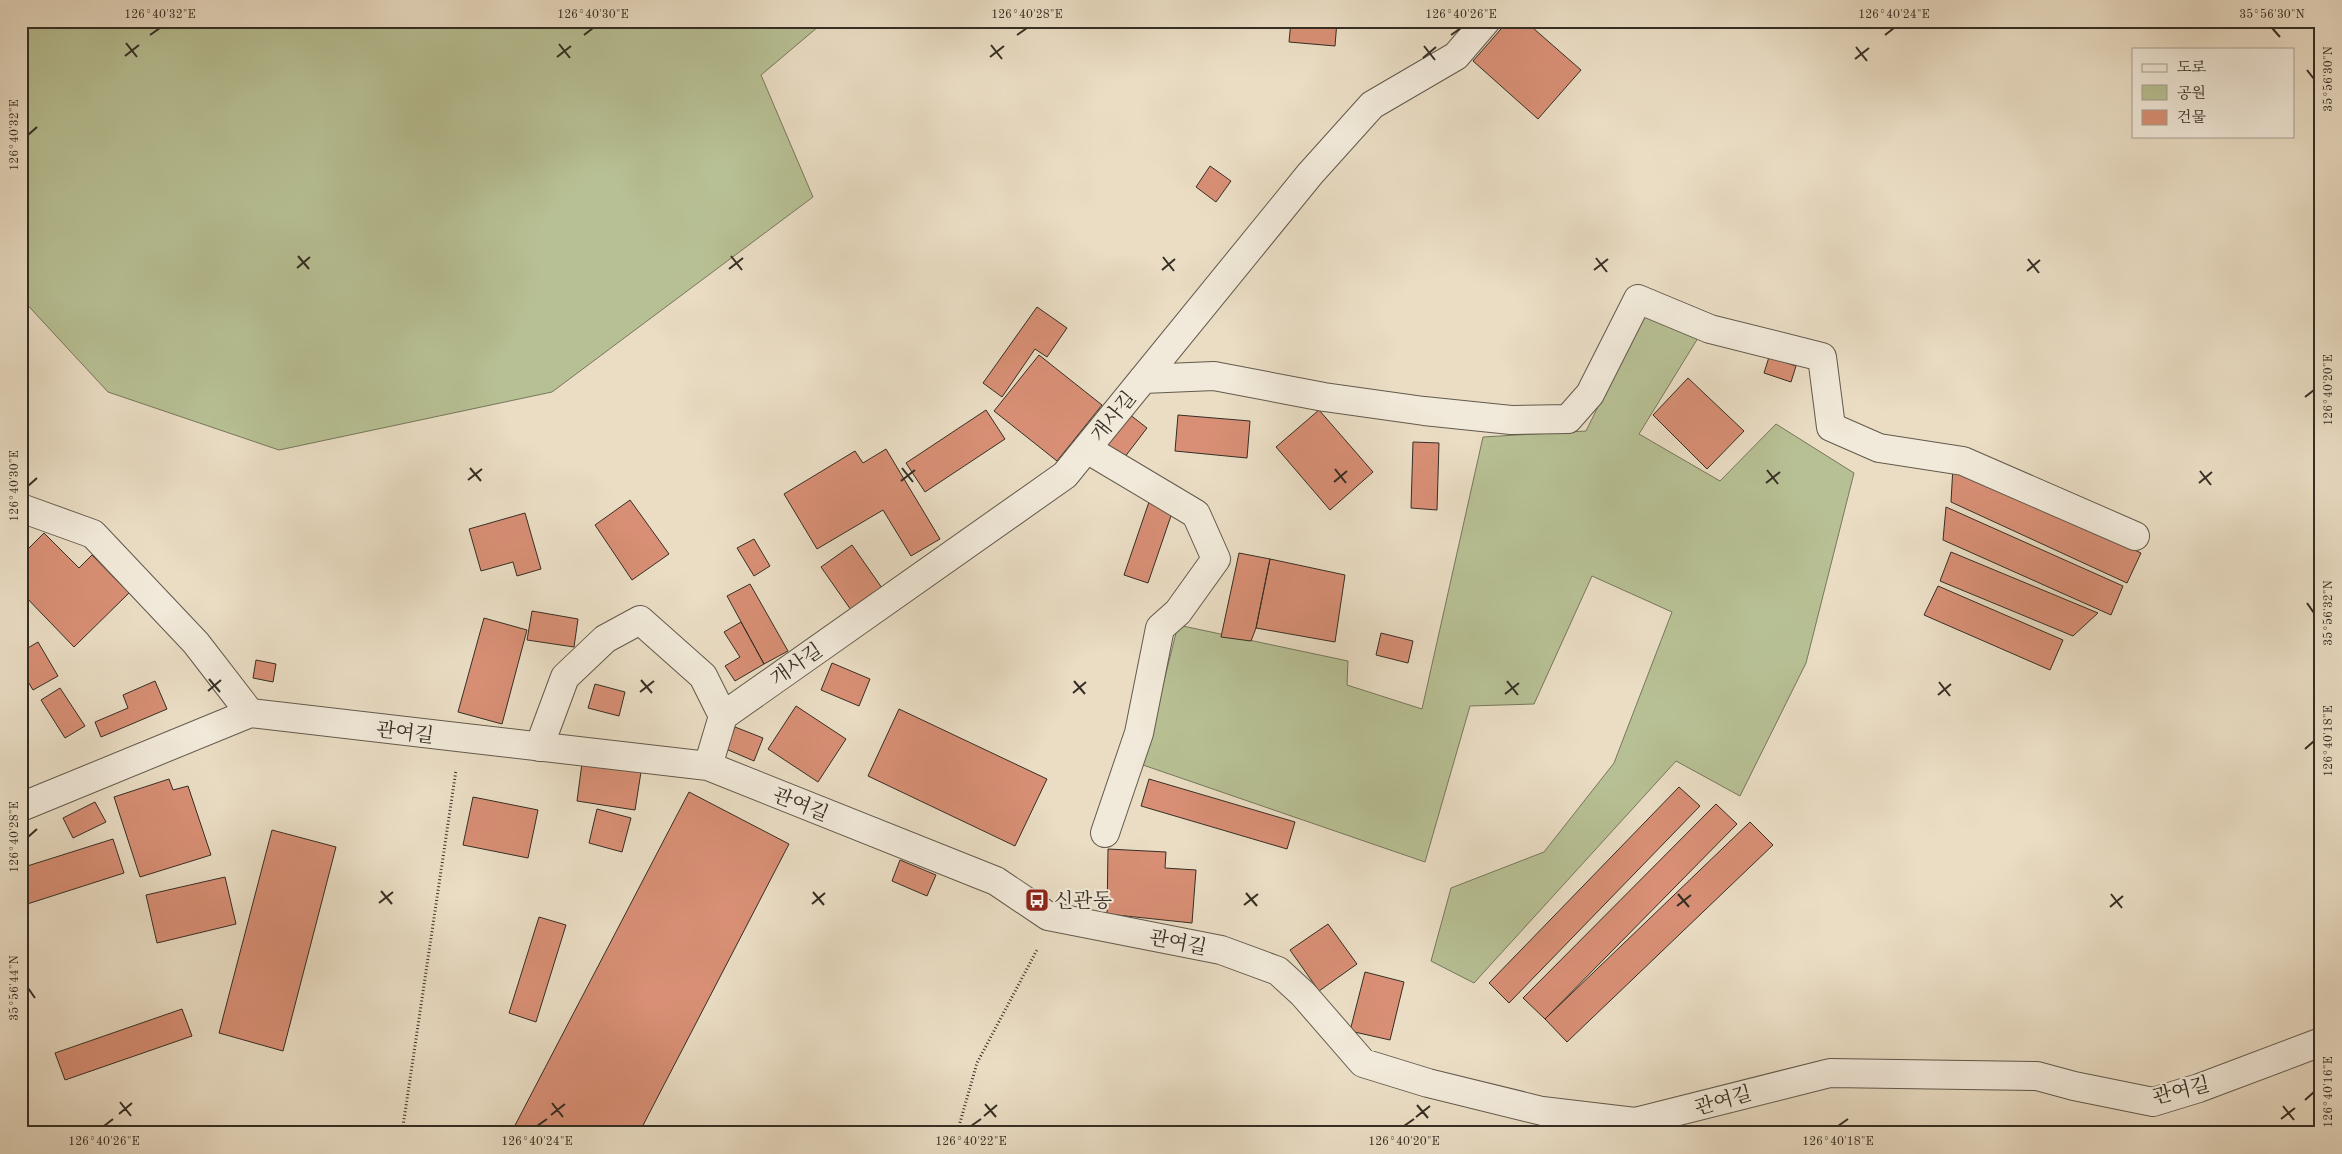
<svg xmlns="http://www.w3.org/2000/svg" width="2342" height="1154" viewBox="0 0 2342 1154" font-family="'Old Standard TT','Noto Serif KR',serif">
	<rect width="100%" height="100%" fill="#eaddc4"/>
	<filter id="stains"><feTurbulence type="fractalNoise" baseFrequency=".004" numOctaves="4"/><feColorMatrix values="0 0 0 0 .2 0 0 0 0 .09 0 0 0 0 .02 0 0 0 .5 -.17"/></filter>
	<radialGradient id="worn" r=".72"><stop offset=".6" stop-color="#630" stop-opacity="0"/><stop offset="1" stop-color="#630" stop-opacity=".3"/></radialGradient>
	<!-- green -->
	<path fill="#b7c094" stroke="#76775c" d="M21,21H825L761,75L813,197L552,392L279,450L108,392L21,298Z
		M1643,316L1698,338L1639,434L1720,481L1776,424L1854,473L1806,663L1740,796L1676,761L1474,983L1431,961L1451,888L1544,852L1614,763L1672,612L1592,576L1534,704L1470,706L1425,862L1143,765L1178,625L1348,661L1347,685L1422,709L1483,437L1586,431Z"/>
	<!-- building -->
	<path fill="#d88f75" stroke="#352e24" d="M1291,21H1337L1335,46L1289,42Z
		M1508,21H1525L1581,70L1538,119L1473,61Z
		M1210,166L1231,181L1216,202L1196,187Z
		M1037,307L1067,328L1047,357L1035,349L1002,397L983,383Z
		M1039,355L1102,405L1057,461L994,411Z
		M1769,357L1796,366L1791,382L1764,373Z
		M1688,378L1744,431L1707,469L1653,415Z
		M986,410L1005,439L925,492L906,463Z
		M1319,410L1373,472L1330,510L1276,447Z
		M1129,414L1147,428L1121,462L1103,448Z
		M1178,415L1250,421L1247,458L1175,451Z
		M1413,442L1439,443L1437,510L1411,508Z
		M886,449L940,539L911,556L883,510L817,549L784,494L855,451L863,463Z
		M1953,466L2141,553L2127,583L1951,502Z
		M1150,499L1174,507L1148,583L1124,575Z
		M630,500L669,554L632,580L595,525Z
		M1946,507L2123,586L2111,615L1943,540Z
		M525,513L541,569L517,576L513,562L481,571L469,529Z
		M44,533L79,568L92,555L129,593L74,647L21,592V556Z
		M754,539L770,566L754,576L737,548Z
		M852,545L882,588L851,610L821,567Z
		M1951,552L2098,613L2073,636L1940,581Z
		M1239,553L1270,559L1256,628L1251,641L1221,637Z
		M1270,559L1345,575L1335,642L1256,628Z
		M750,584L788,651L764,664L727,596Z
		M1938,586L2063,640L2050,670L1924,615Z
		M532,611L578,619L574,647L527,640Z
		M484,618L527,630L502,724L458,712Z
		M741,622L764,664L735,681L725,666L740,657L724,632Z
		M1381,633L1413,641L1408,663L1376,655Z
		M38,642L58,676L33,690L21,670V652Z
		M256,660L276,664L273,682L253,678Z
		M832,663L870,679L859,706L821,690Z
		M155,681L167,709L101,737L95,722L128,708L123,695Z
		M595,684L625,692L619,716L588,708Z
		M60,688L85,726L65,738L41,700Z
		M796,706L846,739L818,782L768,749Z
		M899,709L1047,779L1015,846L868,776Z
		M735,727L763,738L754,761L726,749Z
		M582,763L641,772L635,810L577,801Z
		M169,779L173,790L188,786L211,855L140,877L114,797Z
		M1149,779L1295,822L1287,849L1141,806Z
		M1679,787L1700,806L1509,1003L1489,983Z
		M689,792L789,844L639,1133H511Z
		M473,797L538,810L528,858L463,845Z
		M95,802L106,822L73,838L63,818Z
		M1716,804L1737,824L1545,1019L1523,998Z
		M597,809L631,818L622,852L589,843Z
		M1750,822L1773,845L1567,1042L1545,1019Z
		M272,830L336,847L283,1051L219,1033Z
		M113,839L124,873L21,906V868Z
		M1108,849L1166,852L1165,868L1196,870L1192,923L1107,914Z
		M900,860L936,875L927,896L892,881Z
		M225,877L236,924L157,943L146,895Z
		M539,917L566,925L536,1022L509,1013Z
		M1328,924L1357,964L1319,991L1290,950Z
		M1365,972L1404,982L1390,1040L1350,1031Z
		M182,1009L192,1036L65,1080L55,1053Z"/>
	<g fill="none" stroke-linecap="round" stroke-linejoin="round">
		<!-- minor casing -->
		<g stroke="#625a4c" stroke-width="30">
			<path id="minor" d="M1143,379L1214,376L1324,397L1424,411L1511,420L1568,419L1590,394L1638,299L1710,329L1822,357L1831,427L1879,448L1963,461L2135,536
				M1087,449L1196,514L1216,559L1178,612L1160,628L1139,733L1105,833
				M21,508L93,534L196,643L250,713
				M539,747L565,677L605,639L640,620L703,676L723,716
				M708,766L723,716L1065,475L1310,174L1372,105L1456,56L1486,21
				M21,807L250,713L708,766L996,881L1048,916L1221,950L1278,971L1303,994L1363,1063L1428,1083L1542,1111L1635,1122L1830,1073L2037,1076L2074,1086L2153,1102L2199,1088L2321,1042"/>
		</g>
		<!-- path -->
		<path stroke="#352e24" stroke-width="3" stroke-dasharray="1 2.5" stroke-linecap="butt" d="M402,1133L456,770
			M957,1133L977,1063L1038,948"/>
		<!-- minor -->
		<use href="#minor" stroke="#f1e9d9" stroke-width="28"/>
	</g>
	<!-- ticks -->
	<path fill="none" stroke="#352e24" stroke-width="2" d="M2272,28L2280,37M150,35L160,28M584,35L593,28M1017,35L1027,28M1451,35L1461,28M1885,35L1894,28M126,43L137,57M559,44L570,58M991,45L1002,59M1424,46L1435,60M1856,47L1867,61M125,56L139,45M557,57L571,46M990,57L1004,46M1423,58L1436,47M1855,59L1869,48M2307,70L2314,79M28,135L37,127M298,256L309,269M731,256L742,270M1163,257L1174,271M1596,258L1607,272M2028,259L2039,273M297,268L310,257M729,269L743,258M1162,270L1175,259M1594,270L1608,259M2027,271L2040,260M2305,397L2314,390M470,468L481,481M902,468L913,482M1335,469L1346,483M1767,470L1778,484M2200,471L2211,485M468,480L482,469M901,481L915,470M1334,482L1347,471M1766,483L1780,472M2199,483L2212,472M28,486L37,478M2307,603L2314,613M209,679L220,692M641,680L652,693M1074,681L1085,694M1507,681L1518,695M1939,682L1950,696M208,691L221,680M640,692L654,681M1073,693L1086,682M1505,694L1519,683M1938,695L1951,684M2305,749L2314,741M28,837L37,829M381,891L392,904M813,892L824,905M1246,893L1257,906M1678,894L1689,907M2111,894L2122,908M379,903L393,892M812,904L825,893M1244,905L1258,894M1677,906L1691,895M2110,907L2123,896M28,988L35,998M2305,1100L2314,1092M120,1102L131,1116M552,1103L563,1117M985,1104L996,1117M1417,1105L1428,1118M2283,1106L2294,1120M119,1114L132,1103M551,1115L565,1104M984,1116L997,1105M1416,1117L1430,1106M2281,1119L2295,1108M104,1126L113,1119M537,1126L547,1119M971,1126L981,1119M1404,1126L1414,1119M1838,1126L1848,1119"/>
	<!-- icons -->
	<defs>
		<g id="bus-square" transform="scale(1.25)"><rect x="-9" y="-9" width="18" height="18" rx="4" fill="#8f2418" stroke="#f1e9d9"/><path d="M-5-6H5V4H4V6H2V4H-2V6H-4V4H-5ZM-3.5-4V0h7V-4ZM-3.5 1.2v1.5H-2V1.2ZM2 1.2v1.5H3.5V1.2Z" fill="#fff"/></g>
	</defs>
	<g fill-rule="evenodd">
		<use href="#bus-square" x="1037" y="900"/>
	</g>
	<g text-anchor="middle" stroke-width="4.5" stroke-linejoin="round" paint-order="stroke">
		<!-- street labels -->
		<g font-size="20" fill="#352e24" stroke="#f1e9d9">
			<text transform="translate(1113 416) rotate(-51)" y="7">개사길</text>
			<text transform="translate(796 664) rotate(-35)" y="7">개사길</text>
			<text transform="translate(405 732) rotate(7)" y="7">관여길</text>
			<text transform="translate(801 804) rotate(22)" y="7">관여길</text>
			<text transform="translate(1178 942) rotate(11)" y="7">관여길</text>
			<text transform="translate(2181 1090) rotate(-14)" y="7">관여길</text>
			<text transform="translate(1723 1100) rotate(-16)" y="7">관여길</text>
		</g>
		<!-- poi labels -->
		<g font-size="20" fill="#352e24" stroke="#f1e9d9" text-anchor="start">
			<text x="1054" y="907">신관동</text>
		</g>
	</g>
	<!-- margin -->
	<rect width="2342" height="1154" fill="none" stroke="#eaddc4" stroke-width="55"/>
	<!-- legend -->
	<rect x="2132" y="48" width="162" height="90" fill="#f1e9d9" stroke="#a69e91"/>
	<rect x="2142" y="64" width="25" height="8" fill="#f1e9d9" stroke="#a69e91"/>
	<text x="2177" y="72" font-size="15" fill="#352e24">도로</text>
	<rect x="2142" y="85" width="25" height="15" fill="#b7c094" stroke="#a69e91"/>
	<text x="2177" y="98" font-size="15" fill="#352e24">공원</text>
	<rect x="2142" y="110" width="25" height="15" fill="#d88f75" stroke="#a69e91"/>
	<text x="2177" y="122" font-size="15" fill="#352e24">건물</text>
	<rect x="28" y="28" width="2286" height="1098" fill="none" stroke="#352e24" stroke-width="2"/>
	<g font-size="12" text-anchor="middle" fill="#352e24">
		<text x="160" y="18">126°40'32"E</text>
		<text x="593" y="18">126°40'30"E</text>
		<text x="1027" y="18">126°40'28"E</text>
		<text x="1461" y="18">126°40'26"E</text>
		<text x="1894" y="18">126°40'24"E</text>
		<text x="2272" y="18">35°56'30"N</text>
		<text transform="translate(2328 79) rotate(-90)" y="4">35°56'30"N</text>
		<text transform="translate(14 135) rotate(-90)" y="4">126°40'32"E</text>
		<text transform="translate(2328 390) rotate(-90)" y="4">126°40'20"E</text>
		<text transform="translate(14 486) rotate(-90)" y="4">126°40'30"E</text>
		<text transform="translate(2328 613) rotate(-90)" y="4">35°56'32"N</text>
		<text transform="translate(2328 741) rotate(-90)" y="4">126°40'18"E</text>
		<text transform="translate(14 837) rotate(-90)" y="4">126°40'28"E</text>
		<text transform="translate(14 988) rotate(-90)" y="4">35°56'44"N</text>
		<text transform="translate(2328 1092) rotate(-90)" y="4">126°40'16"E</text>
		<text x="104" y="1145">126°40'26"E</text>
		<text x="537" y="1145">126°40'24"E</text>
		<text x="971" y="1145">126°40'22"E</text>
		<text x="1404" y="1145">126°40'20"E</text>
		<text x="1838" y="1145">126°40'18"E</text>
	</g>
	<rect width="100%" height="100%" filter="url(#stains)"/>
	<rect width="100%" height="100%" fill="url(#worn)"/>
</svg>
